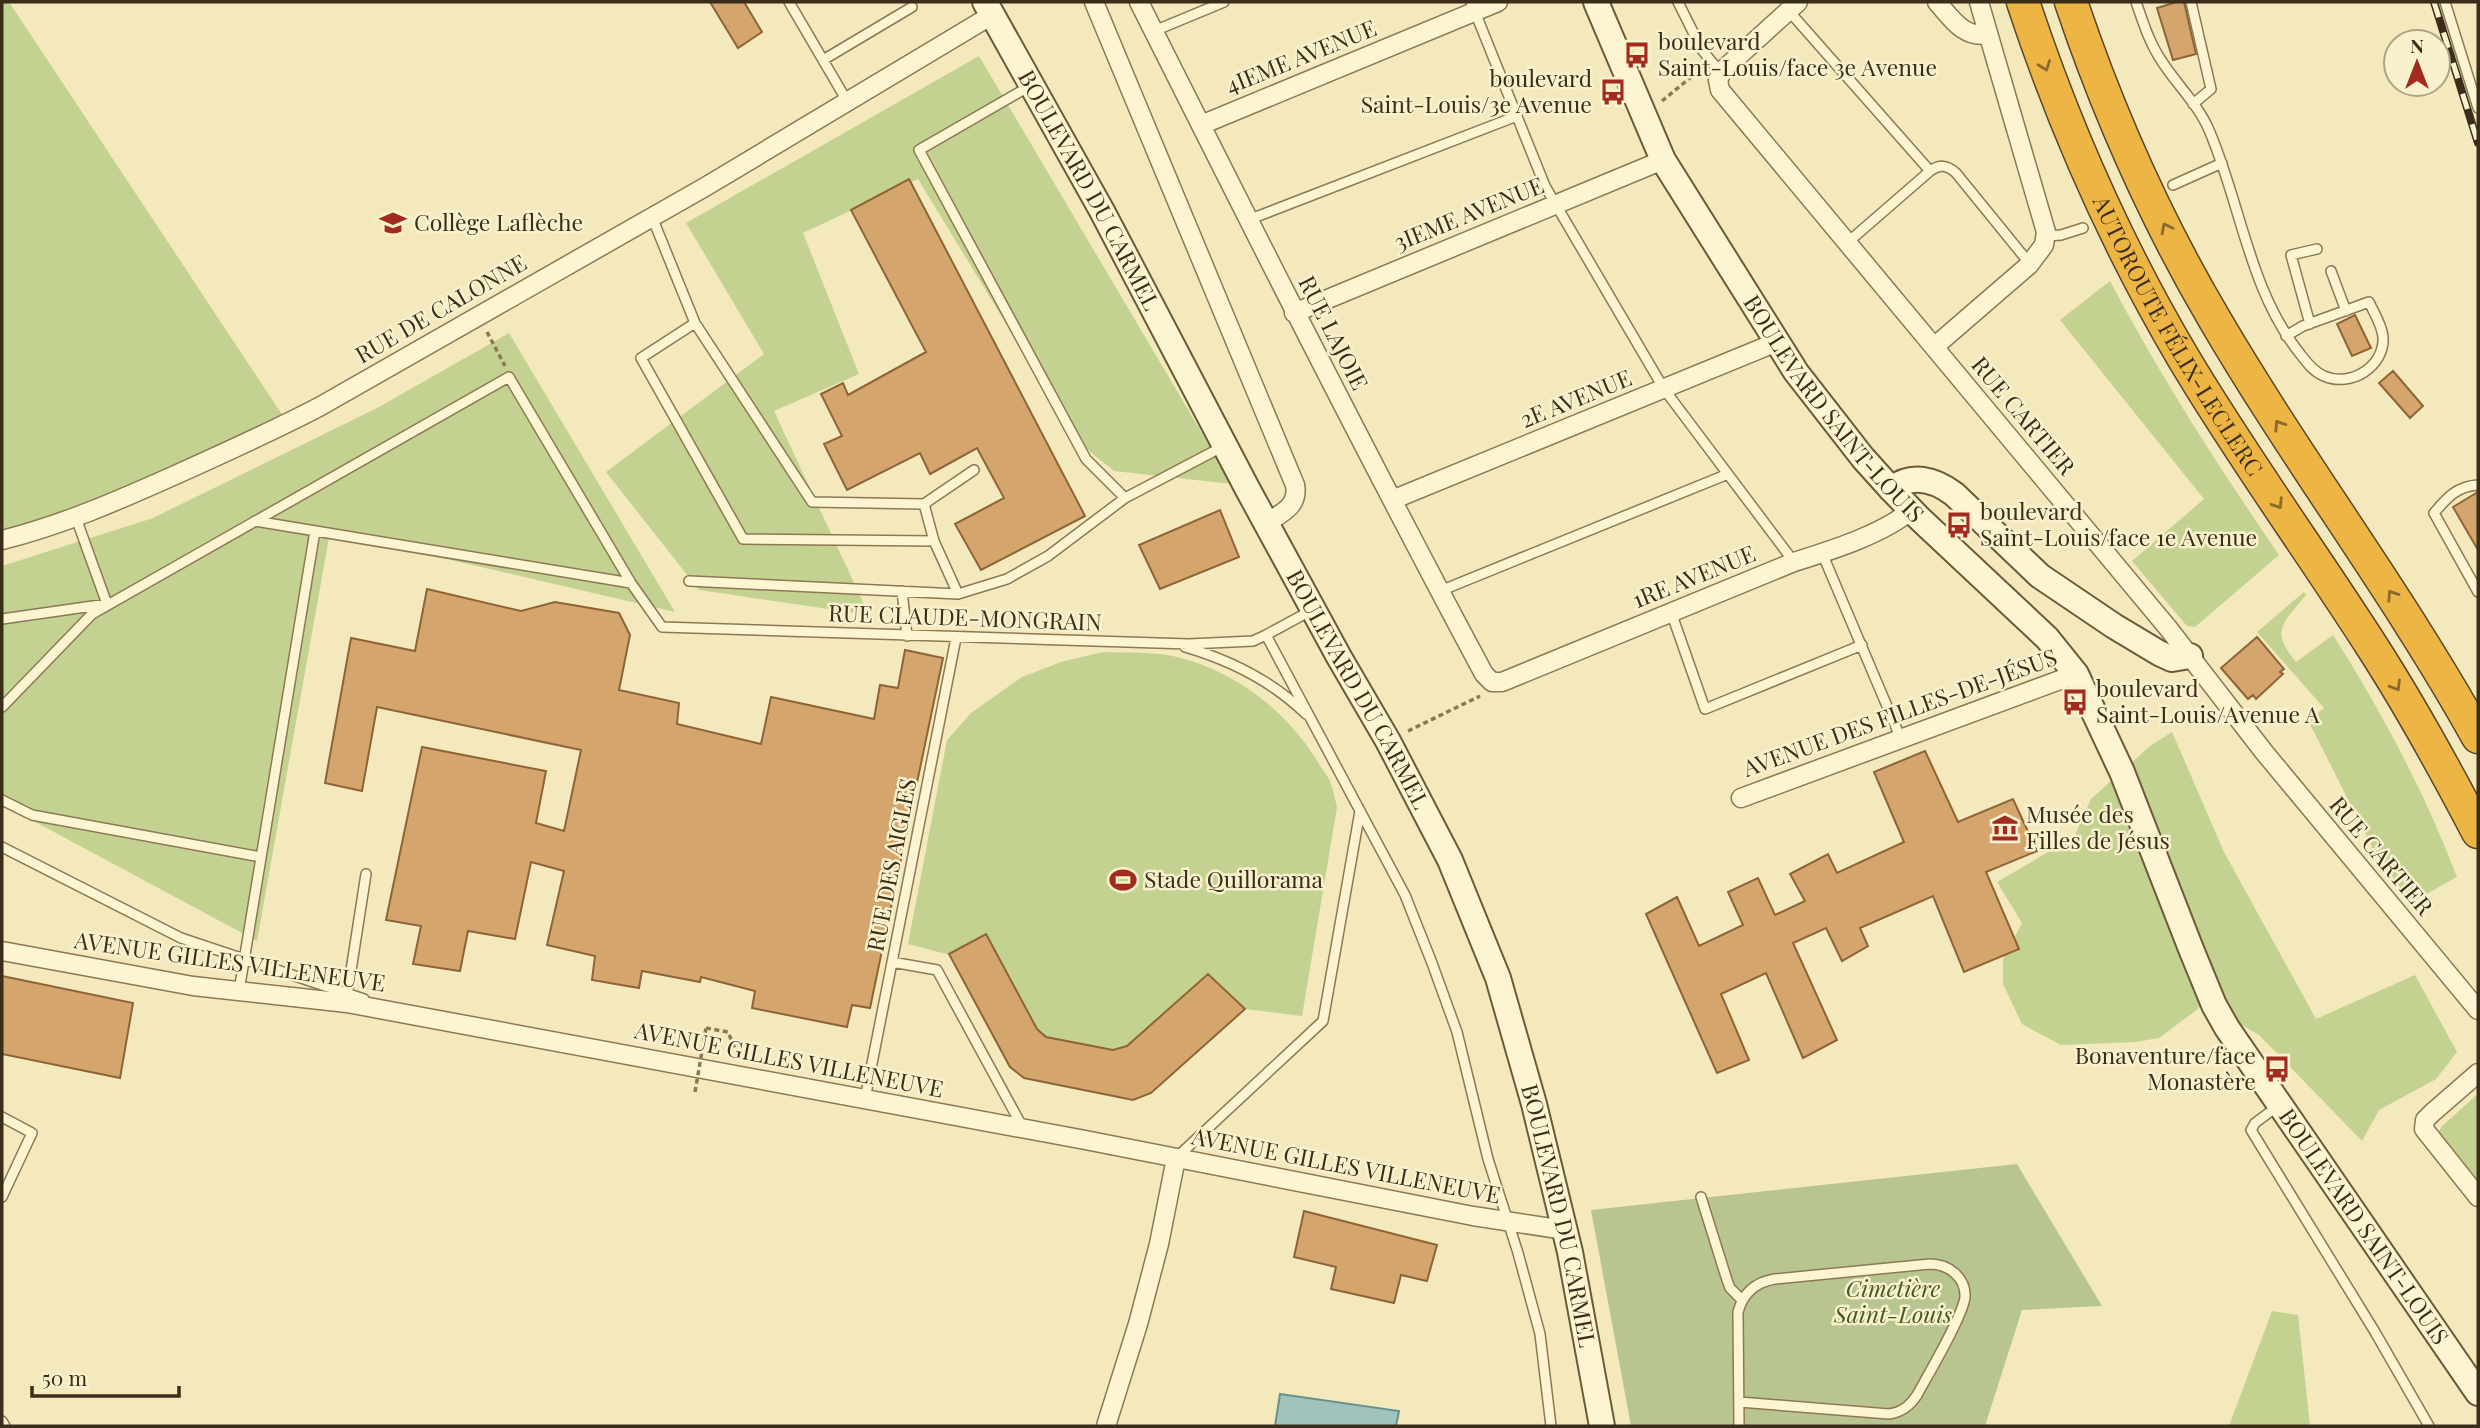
<svg xmlns="http://www.w3.org/2000/svg" width="2480" height="1428" viewBox="0 0 2480 1428" font-family="'Playfair Display',serif">
	<rect width="100%" height="100%" fill="#f3e9bd"/>
	<!-- green -->
	<path fill="#c3d290" d="M2,2H9L283,416L150,496L2,536Z
		M979,56L1232,484L1114,471L1078,442L918,179L803,233L859,374L774,411L869,615L699,590L606,472L764,354L686,223Z
		M2110,281C2160,376 2218,466 2279,555L2195,627L2187,626L2132,561L2204,499L2060,320Z
		M509,333L675,612L330,532L257,941L2,804V566L153,518L379,407Z
		M2304,592L2306,595C2284,623 2269,629 2296,662L2333,635C2382,712 2424,791 2457,877L2412,902L2380,863L2308,720L2324,708L2257,632Z
		M1103,652C1131,653 1160,651 1188,660C1241,676 1286,712 1316,759C1320,766 1326,774 1330,781C1333,789 1335,799 1337,807L1302,1016L1245,1009L1151,1093L1133,1100L1024,1078L1010,1067L950,955L908,944L947,740L971,713L1022,677L1061,662Z
		M2172,732L2224,852L2316,1019L2415,975L2457,1052L2436,1079L2379,1110L2362,1141L2259,1035L2216,1010L2203,1005L2159,1038L2136,1042L2061,1045L2022,1024L2003,984V959L2022,923L1997,882L2074,837L2091,799L2150,746Z
		M2478,1094V1183L2443,1142L2439,1131L2442,1126Z
		M2272,1311L2298,1315L2310,1426H2229Z"/>
	<!-- cemetery -->
	<path fill="#b9c590" d="M2017,1164L2102,1306L2022,1310L1985,1426H1631L1591,1210Z"/>
	<!-- water -->
	<path fill="#a1c3bd" stroke="#67928c" stroke-width="2" d="M1280,1394L1399,1411L1396,1426H1275Z"/>
	<!-- building -->
	<path fill="#d5a56e" stroke="#8e6437" stroke-width="2" d="M710,2H744L762,32L738,48Z
		M2177,2H2184L2196,54L2173,60L2157,8Z
		M909,179L1085,516L981,570L955,524L1004,498L977,448L930,474L920,453L847,490L824,444L842,436L821,394L843,383L848,395L926,352L851,210Z
		M2355,315L2371,348L2352,356L2337,324Z
		M2393,371L2423,406L2410,418L2379,383Z
		M2478,492V550L2453,507Z
		M1220,510L1239,557L1160,589L1139,545Z
		M427,589L521,611L555,602L619,613L630,635L619,690L679,703L677,724L761,744L771,697L874,719L880,685L898,688L905,650L943,658L870,1008L852,1005L847,1027L752,1008L755,991L701,977L700,982L642,971L639,988L592,980L595,956L547,945L564,871L531,862L515,939L468,931L460,971L413,964L421,926L386,920L422,747L546,771L536,823L564,831L581,750L377,707L362,791L325,783L351,638L415,651Z
		M2257,637L2284,669L2280,672L2283,674L2256,699L2253,695L2248,699L2221,668Z
		M1925,751L1958,822L2013,799L2037,851L1986,872L2019,949L1964,972L1933,896L1860,928L1868,946L1842,961L1826,928L1793,943L1837,1040L1803,1058L1766,973L1721,994L1749,1060L1717,1073L1646,914L1677,897L1699,946L1743,925L1728,892L1758,878L1775,915L1805,901L1790,874L1828,854L1837,873L1904,842L1874,772Z
		M986,934L1037,1029L1046,1037L1113,1050L1127,1046L1208,974L1245,1009L1151,1093L1133,1100L1024,1078L1010,1067L949,954Z
		M2,976L133,1003L120,1078L2,1054Z
		M1304,1211L1437,1245L1427,1281L1401,1275L1394,1303L1331,1289L1336,1267L1294,1257Z"/>
	<g fill="none" stroke-linecap="round" stroke-linejoin="round">
		<!-- lane casing -->
		<g stroke="#8d7854" stroke-width="12">
			<path id="lane" d="M789,2L847,101
				M1471,2L1545,186L1556,205L1664,389L1794,562
				M1678,2L1702,50L1721,73
				M2136,2C2143,22 2149,42 2161,60C2176,84 2198,104 2209,130C2241,204 2249,291 2301,355C2307,363 2314,372 2324,376C2351,388 2385,366 2383,337C2382,325 2374,313 2369,302L2303,326L2286,336
				M2191,2L2211,89L2193,104
				M2445,2L2478,108
				M1788,10L1930,171L1847,243
				M1154,31L1224,2
				M823,60L912,7
				M1030,86L919,150L1086,459L1125,498L1222,447
				M1930,171C1940,164 1947,165 1956,173L2030,264
				M2173,185L2222,163
				M652,217L695,323
				M1248,220L1517,116
				M2046,236L2061,235L2083,228
				M2331,271L2346,311
				M2310,324L2291,255L2317,249
				M2478,485C2457,486 2447,498 2434,513L2478,592
				M924,504L974,470
				M255,521L631,583
				M934,541L743,539L641,358L695,323L812,502L924,504L934,541L958,594
				M1822,553L1901,739
				M689,581L958,594L1007,579L1048,556L1125,498
				M902,591L907,636
				M1440,591L1728,474
				M1312,610L1266,635L1405,895L1432,963L1457,1032L1488,1159L1518,1253L1540,1334L1551,1426
				M1671,612L1705,709L1862,645
				M2,619L107,604L76,518
				M1185,647C1230,660 1273,682 1306,714
				M2,707L92,614L509,377L631,583L662,627L1189,644L1253,641L1266,635
				M2,800L32,815L261,857
				M2,847L181,938L364,999
				M892,962L937,970L1023,1128
				M239,991L315,531
				M347,996L366,874
				M865,1099L956,638
				M2278,1106L2255,1123L2251,1130L2375,1332L2429,1426
				M2,1117L32,1133L2,1197
				M1177,1157L1323,1021L1360,811
				M1701,1197L1727,1280L1730,1288L1742,1300
				M1739,1402L1889,1414C1902,1412 1910,1406 1917,1395C1928,1375 1963,1316 1965,1297C1966,1277 1948,1264 1930,1264L1775,1279C1756,1282 1743,1293 1738,1312L1739,1426
				M2,1421L5,1426"/>
		</g>
		<!-- street casing -->
		<g stroke="#8d7854" stroke-width="21">
			<path id="street" d="M1094,2L1295,485C1299,506 1282,513 1266,523
				M1139,2C1252,227 1365,452 1484,674L1492,682H1502L1794,562C1829,551 1884,534 1911,510
				M1798,2L1723,70L1718,80L1720,90L2168,628L2264,752L2478,1010
				M1937,2C1951,18 1964,39 1988,34
				M1201,125L1498,2
				M1294,313L1663,160
				M1934,347L2029,265L2044,245L2046,232L1979,2
				M1392,500L1777,342
				M2,540C62,525 117,501 173,476C222,454 271,432 319,407L705,187L992,15
				M1741,798L2076,674
				M2,951L193,986L347,1003L1080,1139L1473,1216L1565,1230
				M2478,1073L2432,1113L2425,1120L2424,1129L2478,1197
				M1106,1426L1138,1324L1159,1244L1176,1158"/>
		</g>
		<!-- secondary casing -->
		<g stroke="#6e5937" stroke-width="28">
			<g id="secondary">
				<path id="s1" d="M985,2L1102,211L1247,488L1339,657L1388,741L1450,860L1498,978L1534,1104L1570,1252L1602,1426"/>
				<path id="s2" d="M1596,2L1663,160L1796,372L1863,458L1891,489L1919,518L2047,638L2076,674L2122,772L2191,949L2214,1005L2227,1028L2478,1393"/>
				<path d="M1891,489C1912,473 1934,479 1954,494L2040,576L2114,626L2159,653L2172,659L2190,656"/>
			</g>
		</g>
		<!-- highway casing -->
		<g stroke="#594529" stroke-width="35">
			<g id="highway">
				<path id="s3" d="M2023,2C2064,126 2117,246 2184,359C2243,458 2311,551 2373,648C2411,707 2445,769 2478,832"/>
				<path d="M2071,2C2108,112 2156,220 2215,320C2298,462 2398,593 2478,737"/>
			</g>
		</g>
		<!-- path -->
		<path stroke="#8d7854" stroke-width="3.5" stroke-dasharray="5 3.5" stroke-linecap="butt" d="M1662,101L1702,68
			M487,332L505,366
			M1408,731L1480,696
			M706,1028L728,1032L738,1056"/>
		<!-- lane -->
		<use href="#lane" stroke="#fdf4d1" stroke-width="9"/>
		<!-- street -->
		<use href="#street" stroke="#fdf4d1" stroke-width="18"/>
		<!-- secondary -->
		<use href="#secondary" stroke="#fdf4d1" stroke-width="24"/>
		<!-- highway -->
		<use href="#highway" stroke="#edb543" stroke-width="32"/>
		<!-- rail casing -->
		<g stroke="#3a2d1a" stroke-width="8">
			<path id="rail" d="M2434,2L2478,143"/>
		</g>
		<!-- rail -->
		<use href="#rail" stroke="#f9f1cd" stroke-width="5" stroke-dasharray="16" stroke-linecap="butt"/>
		<!-- path-bridge -->
		<path stroke="#8d7854" stroke-width="3.5" stroke-dasharray="5 3.5" stroke-linecap="butt" d="M695,1092L706,1028"/>
	</g>
	<!-- one-way arrows -->
	<defs><path id="oneway-chevron" d="M-2-3.5L2.5 0L-2 3.5" fill="none" stroke-width="1.6" stroke-linecap="round" stroke-linejoin="round" transform="scale(1.75)"/></defs>
	<g stroke="#8b6a2c">
		<use href="#oneway-chevron" transform="translate(2045 66) rotate(70)"/>
		<use href="#oneway-chevron" transform="translate(2166 228) rotate(-117)"/>
		<use href="#oneway-chevron" transform="translate(2279 425) rotate(-123)"/>
		<use href="#oneway-chevron" transform="translate(2278 504) rotate(57)"/>
		<use href="#oneway-chevron" transform="translate(2392 595) rotate(-123)"/>
		<use href="#oneway-chevron" transform="translate(2396 686) rotate(59)"/>
	</g>
	<!-- icons -->
	<defs>
		<g id="bus-bare" transform="scale(2.1)"><path d="M-5-6H5V4H4V6H2V4H-2V6H-4V4H-5ZM-3.5-4V0h7V-4ZM-3.5 1.2v1.5H-2V1.2ZM2 1.2v1.5H3.5V1.2Z" fill="#a22b1d" stroke="#f9f1cd" stroke-width="2.5" paint-order="stroke"/></g>
		<g id="school-bare" transform="scale(2.1)"><path d="M0-5L7-2L0 1L-7-2ZM-4 1L0 2.5L4 1V4Q0 6-4 4Z" fill="#a22b1d" stroke="#f9f1cd" stroke-width="2.5" paint-order="stroke"/></g>
		<g id="museum-bare" transform="scale(2.1)"><path d="M0-6L6-3V-2H-6V-3ZM-5-1h2V3h-2ZM-1-1h2V3h-2ZM3-1h2V3H3ZM-6 4H6V6H-6Z" fill="#a22b1d" stroke="#f9f1cd" stroke-width="2.5" paint-order="stroke"/></g>
		<g id="stadium-bare" transform="scale(2.1)"><path d="M0-5a6.5 5 0 1 0 0 10a6.5 5 0 1 0 0-10ZM-3.5-1.8h7v3.6h-7Z" fill="#a22b1d" stroke="#f9f1cd" stroke-width="2.5" paint-order="stroke"/></g>
	</defs>
	<g fill-rule="evenodd">
		<use href="#bus-bare" x="1637" y="55"/>
		<use href="#bus-bare" x="1613" y="92"/>
		<use href="#school-bare" x="393" y="223"/>
		<use href="#bus-bare" x="1959" y="525"/>
		<use href="#bus-bare" x="2075" y="702"/>
		<use href="#museum-bare" x="2005" y="828"/>
		<use href="#stadium-bare" x="1123" y="880"/>
		<use href="#bus-bare" x="2277" y="1069"/>
	</g>
	<g text-anchor="middle" stroke-width="5" stroke-linejoin="round" paint-order="stroke">
		<!-- poi labels -->
		<g font-size="23" fill="#3a2d1a" stroke="#f9f1cd" text-anchor="start">
			<text x="1658" y="50">boulevard<tspan x="1658" dy="26">Saint-Louis/face 3e Avenue</tspan></text>
			<text x="1592" y="87" text-anchor="end">boulevard<tspan x="1592" dy="26">Saint-Louis/3e Avenue</tspan></text>
			<text x="414" y="231">Collège Laflèche</text>
			<text x="1980" y="520">boulevard<tspan x="1980" dy="26">Saint-Louis/face 1e Avenue</tspan></text>
			<text x="2096" y="697">boulevard<tspan x="2096" dy="26">Saint-Louis/Avenue A</tspan></text>
			<text x="2026" y="823">Musée des<tspan x="2026" dy="26">Filles de Jésus</tspan></text>
			<text x="1144" y="888">Stade Quillorama</text>
			<text x="2256" y="1064" text-anchor="end">Bonaventure/face<tspan x="2256" dy="26">Monastère</tspan></text>
		</g>
		<!-- street labels -->
		<g font-size="23" fill="#3a2d1a" stroke="#f9f1cd">
			<text transform="translate(1301 57) rotate(-22)" y="8">4IEME AVENUE</text>
			<text dy="8" stroke="none"><textPath href="#s1" startOffset="215">BOULEVARD DU CARMEL</textPath></text>
			<text transform="translate(1469 214) rotate(-22)" y="8">3IEME AVENUE</text>
			<text transform="translate(441 309) rotate(-30)" y="8">RUE DE CALONNE</text>
			<text transform="translate(1333 333) rotate(63)" y="8">RUE LAJOIE</text>
			<text dy="8" stroke="none"><textPath href="#s3" startOffset="369">AUTOROUTE FÉLIX-LECLERC</textPath></text>
			<text transform="translate(1576 399) rotate(-22)" y="8">2E AVENUE</text>
			<text dy="8" stroke="none"><textPath href="#s2" startOffset="474">BOULEVARD SAINT-LOUIS</textPath></text>
			<text transform="translate(2023 416) rotate(50)" y="8">RUE CARTIER</text>
			<text transform="translate(1694 577) rotate(-22)" y="8">1RE AVENUE</text>
			<text transform="translate(965 618) rotate(2)" y="8">RUE CLAUDE-MONGRAIN</text>
			<text dy="8" stroke="none"><textPath href="#s1" startOffset="782">BOULEVARD DU CARMEL</textPath></text>
			<text transform="translate(1900 713) rotate(-20)" y="8">AVENUE DES FILLES-DE-JÉSUS</text>
			<text transform="translate(2381 856) rotate(50)" y="8">RUE CARTIER</text>
			<text transform="translate(892 865) rotate(-79)" y="8">RUE DES AIGLES</text>
			<text transform="translate(230 962) rotate(8)" y="8">AVENUE GILLES VILLENEUVE</text>
			<text transform="translate(789 1060) rotate(11)" y="8">AVENUE GILLES VILLENEUVE</text>
			<text transform="translate(1346 1166) rotate(11)" y="8">AVENUE GILLES VILLENEUVE</text>
			<text dy="8" stroke="none"><textPath href="#s1" startOffset="1349">BOULEVARD DU CARMEL</textPath></text>
			<text dy="8" stroke="none"><textPath href="#s2" startOffset="1461">BOULEVARD SAINT-LOUIS</textPath></text>
		</g>
		<!-- park labels -->
		<g font-size="23" font-style="italic" fill="#44591f" stroke="#f9f1cd">
			<text x="1893" y="1297">Cimetière<tspan x="1893" dy="26">Saint-Louis</tspan></text>
		</g>
	</g>
	<!-- border -->
	<rect width="2480" height="1428" fill="none" stroke="#3a2d1a" stroke-width="7"/>
	<!-- north arrow -->
	<g transform="translate(2417 63)"><circle r="33" fill="#f9f1cd" stroke="#ada385" stroke-width="2"/>
	<path d="M0-5L12 26L0 18L-12 26Z" fill="#a22b1d"/>
	<text y="-10" font-size="19" font-weight="bold" text-anchor="middle" fill="#3a2d1a">N</text>
	</g>
	<!-- scale -->
	<path d="M32 1386v10h147v-10" fill="none" stroke="#3a2d1a" stroke-width="3.5"/>
	<text x="42" y="1386" font-size="21" fill="#3a2d1a" stroke="#f9f1cd" stroke-width="5" paint-order="stroke">50 m</text>
</svg>
